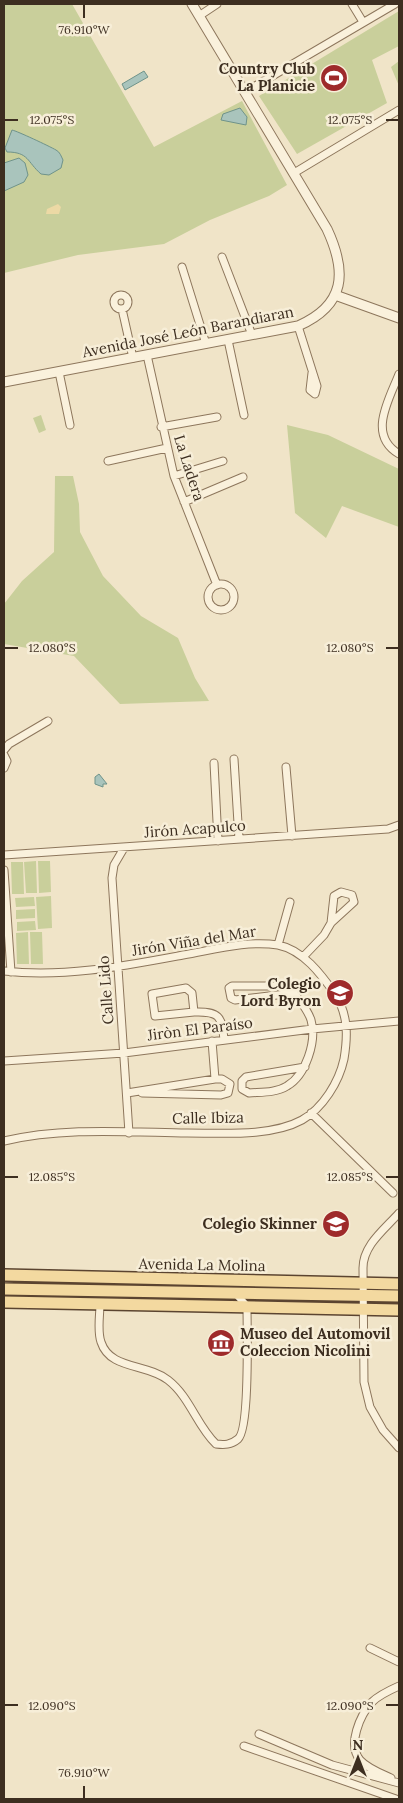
<svg xmlns="http://www.w3.org/2000/svg" width="403" height="1803" viewBox="0 0 403 1803" font-family="Lora,serif">
	<rect width="100%" height="100%" fill="#f0e4c8"/>
	<!-- green -->
	<path fill="#c9cf9b" d="M4,4H72L154,147L242,101L287,185L269,196L210,220L164,244L78,255L4,273Z
		M399,11V46L372,60L387,103L297,154L259,96Z
		M399,61V86L391,67Z
		M41,415L46,430L39,433L33,418Z
		M287,425L328,435L399,469V527L342,506L326,538L295,513Z
		M55,476H73L79,504L80,532L103,576L141,616L178,638L195,678L209,701L120,704L74,656L4,644V604L22,581L54,552Z
		M36,861L37,893H26L24,862Z
		M38,861H50L51,892L39,893Z
		M11,862H23L24,894H12Z
		M51,896L52,928L38,929L36,897Z
		M34,897L35,906L16,907L15,898Z
		M35,909V918L16,919V910Z
		M35,921L36,930L17,931V922Z
		M28,932L29,964H17L16,933Z
		M30,932H42L43,964H31Z"/>
	<!-- sand -->
	<path fill="#ecd9a5" d="M58,204L61,207L59,214H46L47,209Z"/>
	<!-- water -->
	<path fill="#a9c4bc" stroke="#6f938a" d="M144,71L148,77L125,90L122,84Z
		M240,108L247,117L246,125L221,120L223,114Z
		M12,130C17,131 49,146 56,150C60,152 61,156 63,160L61,168L49,175L41,174C27,162 29,152 7,152L5,148Z
		M19,158L25,163L28,175L24,182L4,191V163Z
		M99,774L107,784H103V787L95,784V777Z"/>
	<g fill="none" stroke-linecap="round" stroke-linejoin="round">
		<!-- minor casing -->
		<g stroke="#8d765c" stroke-width="9">
			<path id="minor" d="M352,4L363,22
				M199,16L217,4
				M245,92L395,4
				M294,173L399,110
				M222,257L252,335
				M182,267L206,344
				M114 302a7 7 0 1 1 14 0a7 7 0 1 1-14 0Z
				M122,309L133,358
				M298,326L317,386L315,394L310,390L312,373
				M228,340L244,415
				M147,355L174,476L217,585
				M59,372L70,425
				M399,374C389,400 367,435 399,454
				M161,427L217,417
				M108,461L167,448
				M174,476L223,461
				M184,502L243,477
				M208 597a13 13 0 1 1 26 0a13 13 0 1 1-26 0Z
				M4,750L9,744L48,721
				M4,755L7,761L4,768
				M234,759L239,839
				M214,763L218,841
				M286,767L292,836
				M124,848L114,865L112,878L129,1133
				M4,855L388,829L399,825
				M4,870L11,972
				M278,945L290,902
				M303,957L324,935L331,923L354,902L352,895L341,892L334,896L331,923
				M4,971C63,978 124,966 183,955C213,950 247,940 278,945C303,950 321,974 335,994C348,1014 348,1035 344,1059C339,1082 323,1108 302,1120C271,1137 222,1133 187,1133C126,1132 63,1127 4,1141
				M232,986H283L294,993L235,1000L231,998L229,988Z
				M186,988L192,993L194,1012L155,1016L152,994Z
				M294,993C300,1001 308,1010 311,1020C317,1041 306,1075 287,1086C276,1093 261,1092 249,1093L242,1089V1081L246,1077L305,1067
				M194,1012C219,1011 222,1016 224,1040
				M212,1041L215,1079
				M4,1061L124,1053L312,1029L399,1021
				M127,1093L215,1079H222L230,1084L228,1093L221,1095L142,1093
				M311,1113L393,1193
				M399,1213C385,1229 363,1245 363,1268L364,1382L370,1407L383,1430L399,1448
				M100,1304C100,1315 97,1331 101,1342C110,1370 146,1363 168,1380C190,1397 197,1426 216,1444C224,1445 231,1445 238,1439C250,1429 247,1327 247,1306L235,1293
				M370,1648L399,1662
				M259,1734L332,1765L399,1783
				M244,1746L396,1799
				M391,1778C380,1773 367,1768 360,1760C347,1745 360,1715 372,1702C379,1695 390,1690 399,1686"/>
		</g>
		<!-- tertiary casing -->
		<g stroke="#8d765c" stroke-width="11">
			<path id="tertiary" d="M335,295L399,318
				M4,382L298,326C346,305 347,272 327,229L192,4"/>
		</g>
		<!-- primary casing -->
		<g stroke="#5b4430" stroke-width="14">
			<path id="primary" d="M4,1275L399,1284
				M4,1289L399,1296
				M4,1302L399,1310"/>
		</g>
		<!-- minor -->
		<use href="#minor" stroke="#faf1dc" stroke-width="7"/>
		<!-- tertiary -->
		<use href="#tertiary" stroke="#faf1dc" stroke-width="9"/>
		<!-- primary -->
		<use href="#primary" stroke="#f3d9a0" stroke-width="11"/>
	</g>
	<!-- ticks -->
	<path fill="none" stroke="#3d2e20" stroke-width="2" d="M84,5V18M5,120H18M386,120H398M5,648H18M386,648H398M5,1177H18M386,1177H398M5,1705H18M386,1705H398M84,1786V1798"/>
	<!-- icons -->
	<defs>
		<g id="stadium-disc" transform="scale(1.4375)"><circle r="9.5" fill="#9e2a2b" stroke="#f7eed8"/><path d="M0-5a6.5 5 0 1 0 0 10a6.5 5 0 1 0 0-10ZM-3.5-1.8h7v3.6h-7Z" fill="#fff"/></g>
		<g id="university-disc" transform="scale(1.4375)"><circle r="9.5" fill="#9e2a2b" stroke="#f7eed8"/><path d="M0-5L7-2L0 1L-7-2ZM-4 1L0 2.5L4 1V4Q0 6-4 4Z" fill="#fff"/></g>
		<g id="school-disc" transform="scale(1.4375)"><circle r="9.5" fill="#9e2a2b" stroke="#f7eed8"/><path d="M0-5L7-2L0 1L-7-2ZM-4 1L0 2.5L4 1V4Q0 6-4 4Z" fill="#fff"/></g>
		<g id="museum-disc" transform="scale(1.4375)"><circle r="9.5" fill="#9e2a2b" stroke="#f7eed8"/><path d="M0-6L6-3V-2H-6V-3ZM-5-1h2V3h-2ZM-1-1h2V3h-2ZM3-1h2V3H3ZM-6 4H6V6H-6Z" fill="#fff"/></g>
	</defs>
	<g fill-rule="evenodd">
		<use href="#stadium-disc" x="334" y="78"/>
		<use href="#university-disc" x="340" y="993"/>
		<use href="#school-disc" x="336" y="1224"/>
		<use href="#museum-disc" x="221" y="1343"/>
	</g>
	<g text-anchor="middle" stroke-width="5" stroke-linejoin="round" paint-order="stroke">
		<!-- poi labels -->
		<g font-size="15" font-weight="bold" fill="#3d2e20" stroke="#f7eed8" text-anchor="end">
			<text x="315" y="74">Country Club<tspan x="315" dy="17">La Planicie</tspan></text>
			<text x="321" y="989">Colegio<tspan x="321" dy="17">Lord Byron</tspan></text>
			<text x="317" y="1229">Colegio Skinner</text>
			<text x="240" y="1339" text-anchor="start">Museo del Automovil<tspan x="240" dy="17">Coleccion Nicolini</tspan></text>
		</g>
		<!-- street labels -->
		<g font-size="15" fill="#3d2e20" stroke="#f7eed8">
			<text transform="translate(188 332) rotate(-11)" y="5">Avenida José León Barandiaran</text>
			<text transform="translate(189 468) rotate(72)" y="5">La Ladera</text>
			<text transform="translate(195 829) rotate(-4)" y="5">Jirón Acapulco</text>
			<text transform="translate(194 941) rotate(-9)" y="5">Jirón Viña del Mar</text>
			<text transform="translate(106 990) rotate(-94)" y="5">Calle Lido</text>
			<text transform="translate(200 1029) rotate(-7)" y="5">Jiròn El Paraíso</text>
			<text transform="translate(208 1118) rotate(-1)" y="5">Calle Ibiza</text>
			<text transform="translate(202 1265) rotate(1)" y="5">Avenida La Molina</text>
		</g>
	</g>
	<g font-size="12" text-anchor="middle" fill="#3d2e20" stroke="#f7eed8" stroke-width="5" stroke-linejoin="round" paint-order="stroke">
		<text x="84" y="34">76.910°W</text>
		<text x="52" y="124">12.075°S</text>
		<text x="350" y="124">12.075°S</text>
		<text x="52" y="652">12.080°S</text>
		<text x="350" y="652">12.080°S</text>
		<text x="52" y="1181">12.085°S</text>
		<text x="350" y="1181">12.085°S</text>
		<text x="52" y="1710">12.090°S</text>
		<text x="350" y="1710">12.090°S</text>
		<text x="84" y="1777">76.910°W</text>
	</g>
	<!-- border -->
	<rect width="403" height="1803" fill="none" stroke="#3d2e20" stroke-width="10"/>
	<!-- north arrow -->
	<g transform="translate(358 1758)" stroke="#f7eed8" stroke-width="4" paint-order="stroke">
	<path d="M0-4L9 19L0 12L-9 19Z" fill="#3d2e20"/>
	<text y="-8" font-size="14" font-weight="bold" text-anchor="middle" fill="#3d2e20">N</text>
	</g>
</svg>
